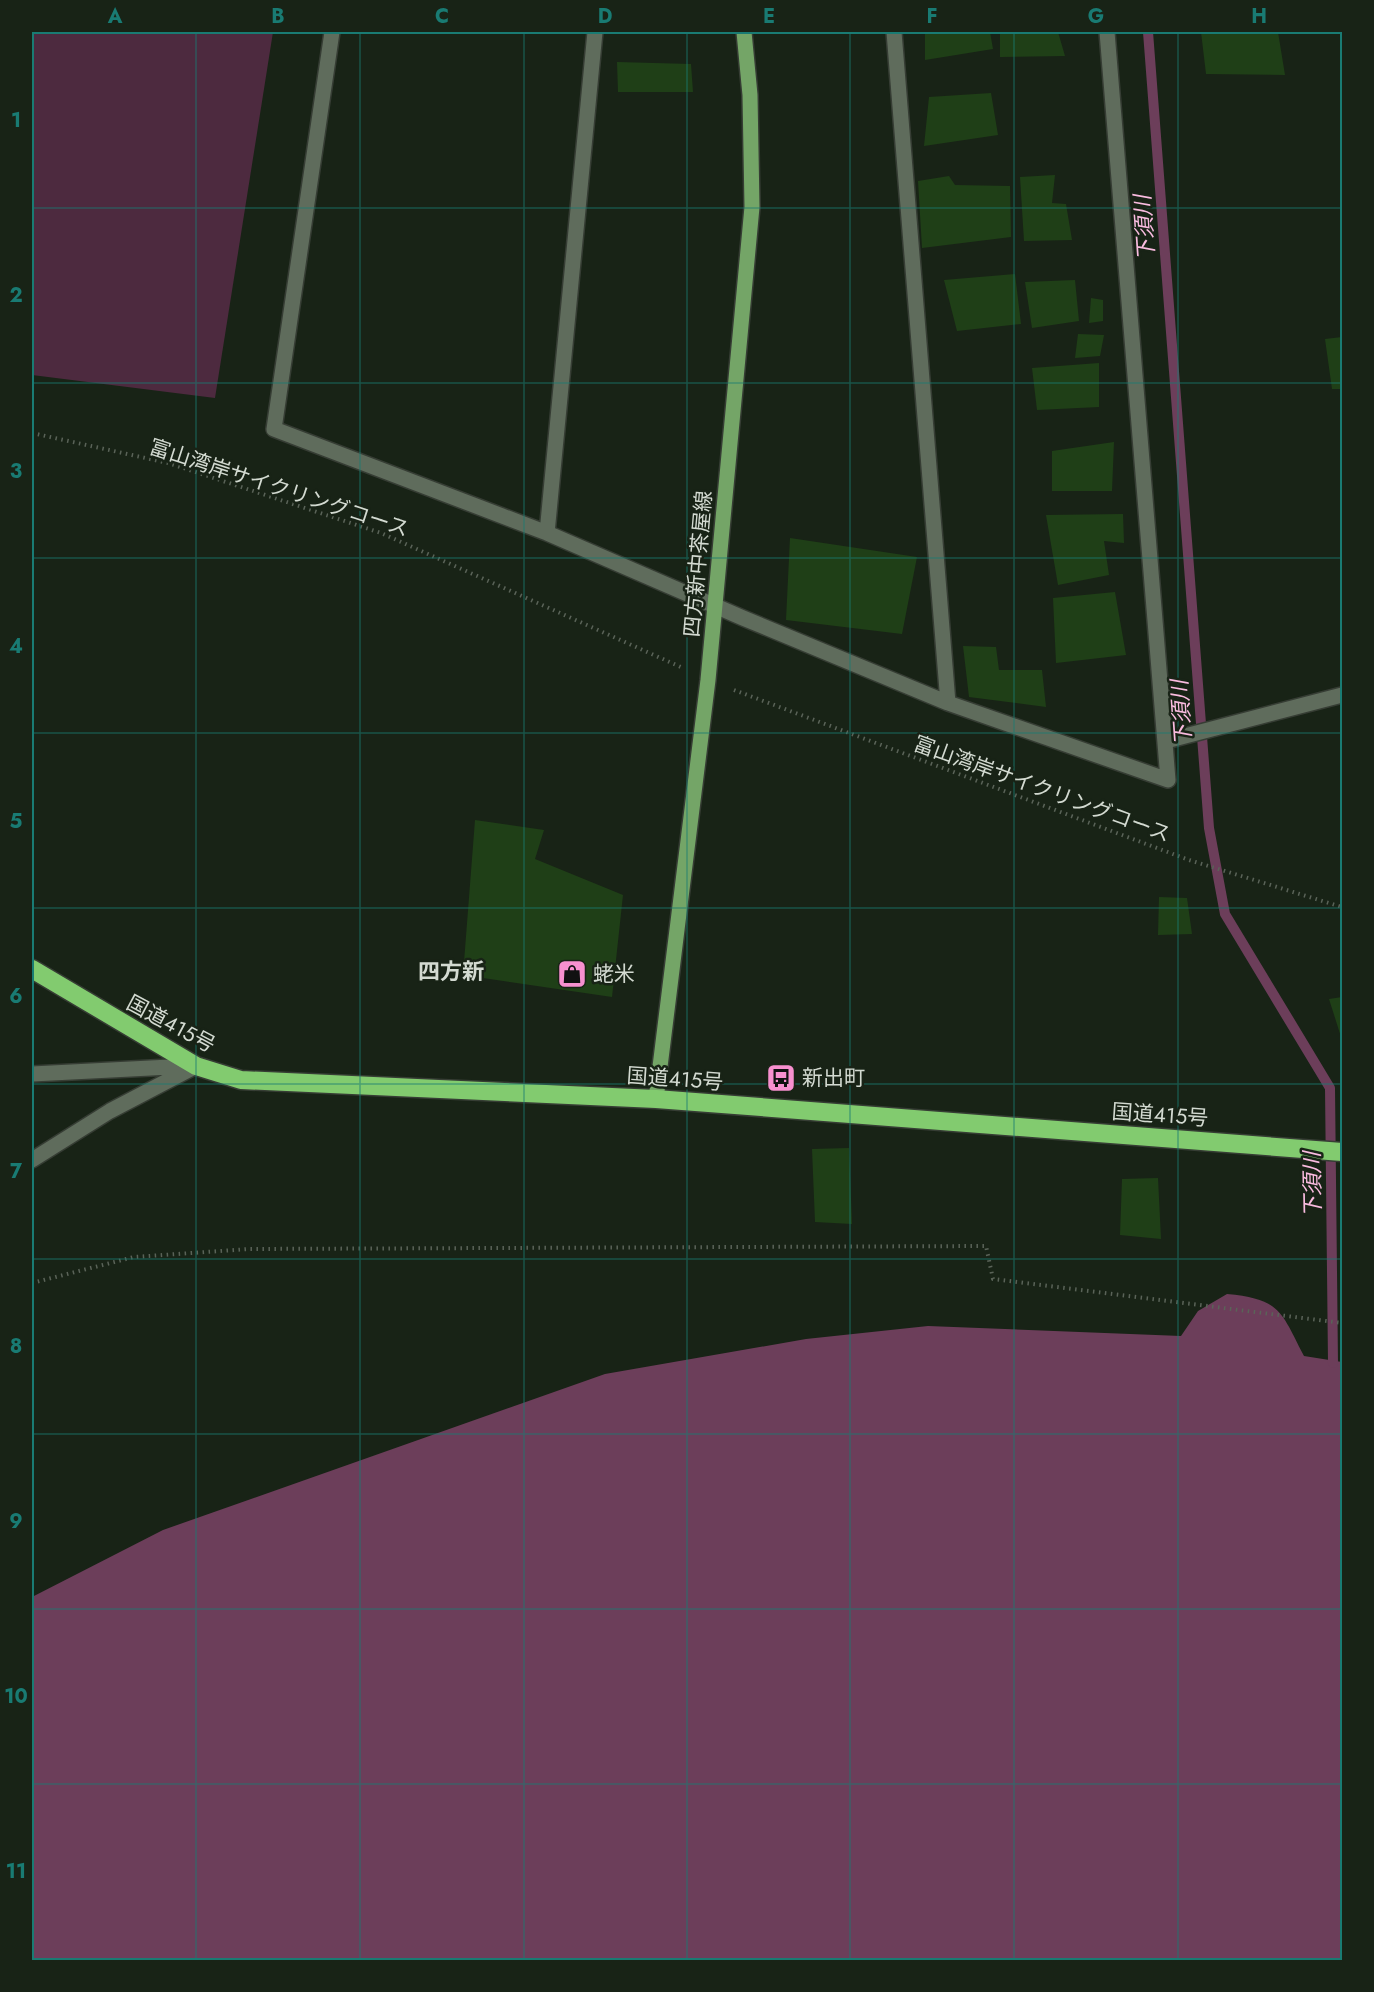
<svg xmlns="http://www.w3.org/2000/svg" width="1374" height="1992" viewBox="0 0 1374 1992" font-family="Jost,'Noto Sans JP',sans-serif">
	<rect width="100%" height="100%" fill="#182316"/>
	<!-- green -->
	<path fill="#4d2a3f" d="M32,32H273L215,398L32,375Z"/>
	<!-- water -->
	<path fill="#6c3e5a" d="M1227,1294C1281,1299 1281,1312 1304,1356L1342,1362V1960H32V1597L163,1530L605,1374L806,1339L928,1326L1181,1336L1198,1311Z"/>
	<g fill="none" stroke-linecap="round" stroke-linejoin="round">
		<!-- stream -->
		<path stroke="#6c3e5a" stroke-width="10" d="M1148,32L1209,828L1225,914L1330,1088L1333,1363"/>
	</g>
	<!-- building -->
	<path fill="#1f3f17" d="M925,32H990L993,49L925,60Z
		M1000,32H1058L1065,56L1000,57Z
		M1201,32H1278L1285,75L1206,74Z
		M617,62L691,64L693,92H618Z
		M991,93L998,135L924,146L929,97Z
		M1055,175L1052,203L1066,204L1072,240L1024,241L1020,177Z
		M949,176L955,185L1010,186L1011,237L922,248L918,181Z
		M1015,274L1021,324L957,331L944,280Z
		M1075,280L1079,321L1032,328L1025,282Z
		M1091,298L1103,300V321L1089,323Z
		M1078,334L1104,335L1100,356L1075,358Z
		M1342,337V389H1332L1325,339Z
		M1099,363V407L1037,410L1032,368Z
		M1114,442L1112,491H1052V451Z
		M1123,514L1124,543L1104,541L1109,575L1058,585L1046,515Z
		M790,538L917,557L902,634L786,620Z
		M1115,592L1126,655L1056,663L1053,598Z
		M963,646L996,647L999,670H1042L1046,707L969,697Z
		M475,820L544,830L535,859L623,895L612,997L463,975Z
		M1159,897L1187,898L1192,934L1158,935Z
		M1342,997V1040L1329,999Z
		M849,1148L852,1224L815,1222L812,1149Z
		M1158,1178L1161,1239L1120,1235L1122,1179Z"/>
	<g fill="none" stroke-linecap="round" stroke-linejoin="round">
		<!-- minor casing -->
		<g stroke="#363d34" stroke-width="18">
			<path id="minor" d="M332,32L274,429L547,533L743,618L948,703L1168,780L1107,32
				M894,32L948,703
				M547,533L595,32
				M1166,741L1342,695
				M32,1074L190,1066
				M32,1160L110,1111L196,1066"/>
		</g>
		<!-- major casing -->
		<g stroke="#363d34" stroke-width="18">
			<path id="major" d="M656,1099L708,680L752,207L750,95L744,32"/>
		</g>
		<!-- highway casing -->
		<g stroke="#363d34" stroke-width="21">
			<path id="highway" d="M32,969L196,1066L241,1080L656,1099L1342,1152"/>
		</g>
		<!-- path -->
		<path stroke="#5a6358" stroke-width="4" stroke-dasharray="1.5 4.5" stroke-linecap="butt" d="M32,433L168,463L381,533L683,668
			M734,690L1189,860L1342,907
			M32,1283L134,1257L249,1249L986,1246L993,1279L1342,1323"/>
		<!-- minor -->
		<use href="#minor" stroke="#5f6c5c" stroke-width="15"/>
		<!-- major -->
		<use href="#major" stroke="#74a567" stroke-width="15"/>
		<!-- highway -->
		<use href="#highway" stroke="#82cb6f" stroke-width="18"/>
	</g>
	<!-- grid -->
	<path fill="none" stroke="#197b73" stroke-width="1.5" stroke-opacity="0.55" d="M196,32V1960M360,32V1960M524,32V1960M687,32V1960M850,32V1960M1014,32V1960M1178,32V1960M32,208H1342M32,383H1342M32,558H1342M32,733H1342M32,908H1342M32,1084H1342M32,1259H1342M32,1434H1342M32,1609H1342M32,1784H1342"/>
	<!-- icons -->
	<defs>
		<g id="shop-square" transform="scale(1.5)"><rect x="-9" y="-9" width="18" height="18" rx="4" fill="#f790cf" stroke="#182316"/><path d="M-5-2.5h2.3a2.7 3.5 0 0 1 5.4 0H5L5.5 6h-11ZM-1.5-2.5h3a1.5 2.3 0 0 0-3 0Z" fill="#111"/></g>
		<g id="bus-square" transform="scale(1.5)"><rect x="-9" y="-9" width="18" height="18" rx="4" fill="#f790cf" stroke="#182316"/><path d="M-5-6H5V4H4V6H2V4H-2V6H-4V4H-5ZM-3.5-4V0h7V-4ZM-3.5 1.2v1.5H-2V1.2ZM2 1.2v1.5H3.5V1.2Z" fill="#111"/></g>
	</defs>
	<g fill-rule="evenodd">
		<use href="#shop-square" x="572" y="974"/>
		<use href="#bus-square" x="781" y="1078"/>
	</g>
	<g text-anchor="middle" stroke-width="5" stroke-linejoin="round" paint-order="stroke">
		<!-- street labels -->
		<g font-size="21" fill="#d3dad1" stroke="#182316">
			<text transform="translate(279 488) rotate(18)" y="7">富山湾岸サイクリングコース</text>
			<text transform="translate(698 564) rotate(-85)" y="7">四方新中茶屋線</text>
			<text transform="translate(1042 789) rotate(20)" y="7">富山湾岸サイクリングコース</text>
			<text transform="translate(171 1024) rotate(28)" y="7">国道415号</text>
			<text transform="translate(675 1079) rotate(4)" y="7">国道415号</text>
			<text transform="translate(1160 1115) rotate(4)" y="7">国道415号</text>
		</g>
		<!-- poi labels -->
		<g font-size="21" fill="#d3dad1" stroke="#182316" text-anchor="start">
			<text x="593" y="981">蛯米</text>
			<text x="802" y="1085">新出町</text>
		</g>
		<!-- water labels -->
		<g font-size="22" font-style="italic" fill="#fabce0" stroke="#182316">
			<text transform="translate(1144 228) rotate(-94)" y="8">下須川</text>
			<text transform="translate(1181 713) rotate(-94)" y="8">下須川</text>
			<text transform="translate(1312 1185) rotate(-91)" y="8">下須川</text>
		</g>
		<!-- neighbourhood labels -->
		<g font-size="22" font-weight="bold" fill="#d3dad1" stroke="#182316">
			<text x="451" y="979">四方新</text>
		</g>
	</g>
	<!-- border -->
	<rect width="1374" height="1992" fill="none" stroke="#182316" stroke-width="66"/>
	<rect x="33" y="33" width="1308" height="1926" fill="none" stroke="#197b73" stroke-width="2"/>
	<g font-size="20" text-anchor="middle" font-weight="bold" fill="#197b73">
		<text x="115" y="23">A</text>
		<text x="278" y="23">B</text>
		<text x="442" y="23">C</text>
		<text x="605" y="23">D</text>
		<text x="769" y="23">E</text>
		<text x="932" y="23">F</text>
		<text x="1096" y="23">G</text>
		<text x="1259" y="23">H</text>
		<text x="16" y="127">1</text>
		<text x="16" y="302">2</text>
		<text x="16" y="478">3</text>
		<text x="16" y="653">4</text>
		<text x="16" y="828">5</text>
		<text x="16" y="1003">6</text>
		<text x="16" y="1178">7</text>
		<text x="16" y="1353">8</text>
		<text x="16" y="1528">9</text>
		<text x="16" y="1703">10</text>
		<text x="16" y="1878">11</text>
	</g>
</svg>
